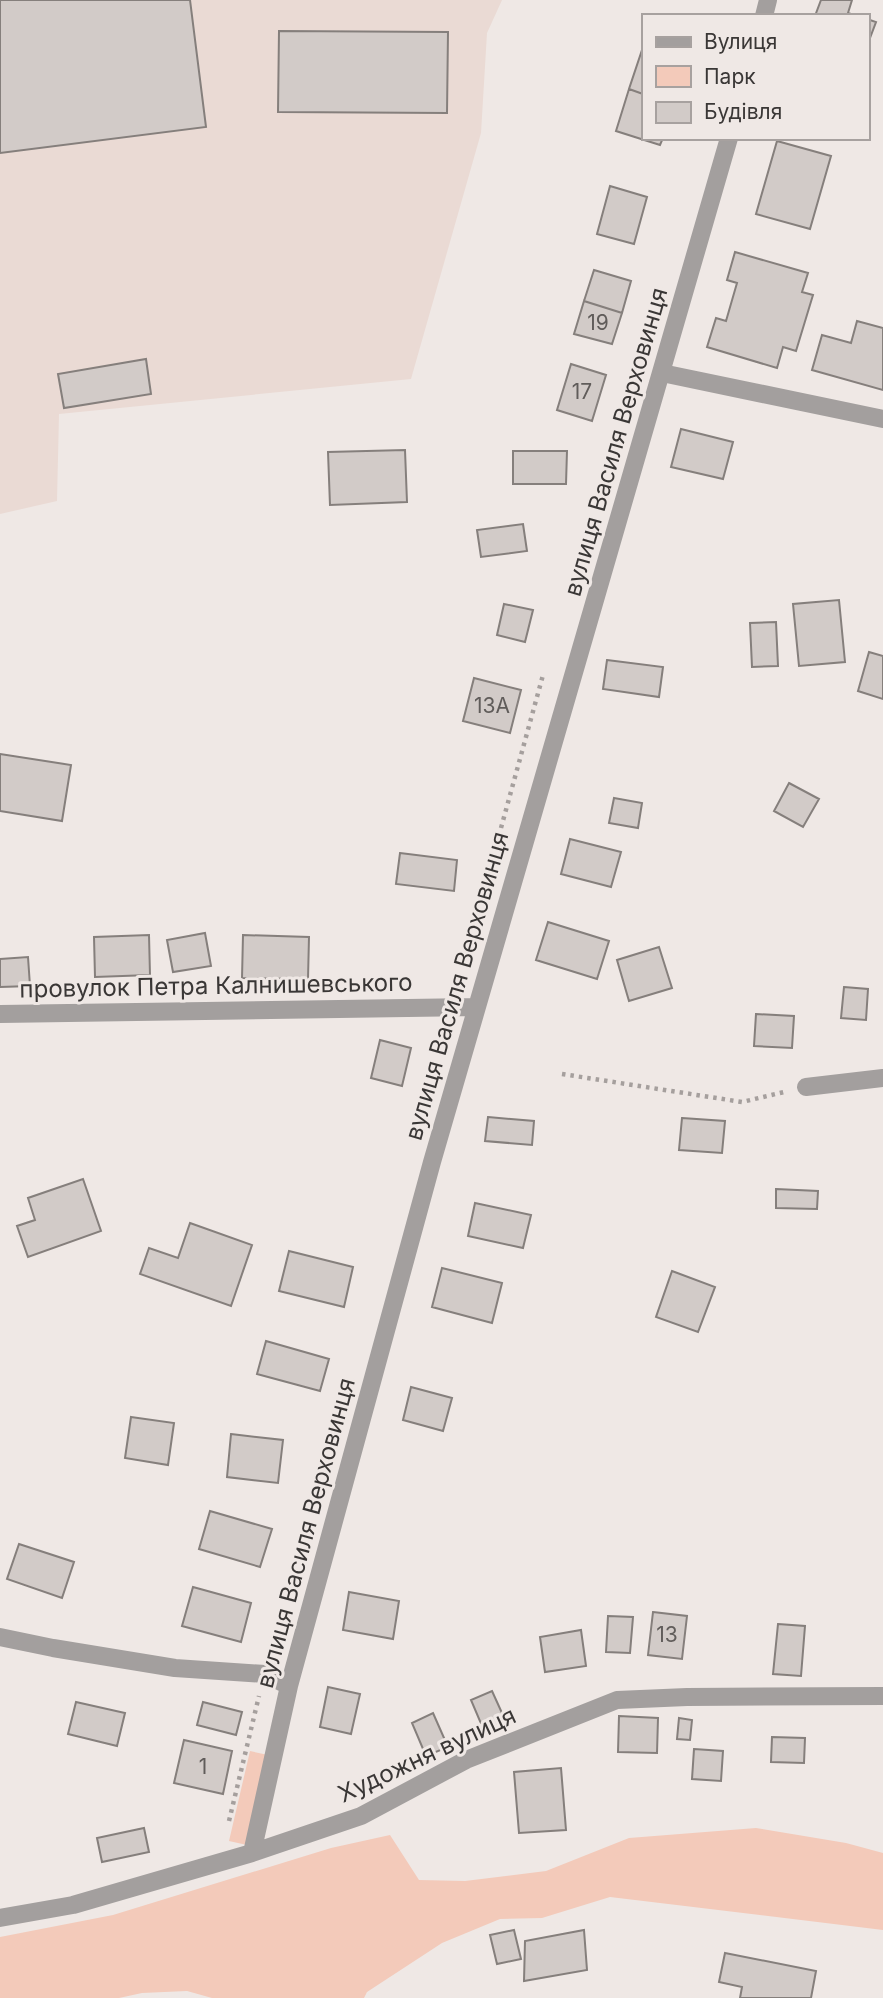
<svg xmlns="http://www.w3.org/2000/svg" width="883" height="1998" viewBox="0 0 883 1998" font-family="Inter,sans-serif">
	<rect width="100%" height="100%" fill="#efe8e5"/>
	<!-- built -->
	<path fill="#eadad4" d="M0,0H502L487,33L481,133L411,379L59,414L57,501L0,514Z"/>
	<!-- green -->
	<path fill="#f3caba" d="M250,1751L268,1755L247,1845L229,1841Z
		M756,1828L846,1843L883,1853V1930L610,1897L542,1918L500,1919L442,1943L367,1992L364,1998H212L187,1991L142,1993L119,1998H0V1937L113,1915L331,1848L390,1835L419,1880L465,1881L546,1871L629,1838Z"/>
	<!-- building -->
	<path fill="#d2cbc8" stroke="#857f7c" stroke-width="2" d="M0,0H190L206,127L0,153Z
		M821,0H852L848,13L857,16H815Z
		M867,19L876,22L867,46Z
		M279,31L448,32L447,113L278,112Z
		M642,50H643V94L629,89Z
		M629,89L643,94V138H663L660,145L616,131Z
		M777,141L831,156L810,229L756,214Z
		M610,186L647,197L634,244L597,234Z
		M735,252L808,273L802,292L813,295L796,351L783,347L777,368L707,347L716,318L726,321L737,283L727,280Z
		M594,270L631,281L622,313L584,301Z
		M584,301L622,313L612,344L574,334Z
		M857,321L883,328V390L812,370L822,335L851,343Z
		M146,359L151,394L64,408L58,374Z
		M571,364L606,375L592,421L557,410Z
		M681,429L733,442L723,479L671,467Z
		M405,450L407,502L330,505L328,452Z
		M513,451H567L566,484H513Z
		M523,524L527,551L481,557L477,530Z
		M839,600L845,662L799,666L793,604Z
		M504,604L533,610L525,642L497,635Z
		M776,622L778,666L752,667L750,623Z
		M869,652L883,656V699L858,691Z
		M607,660L663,667L659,697L603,689Z
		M474,678L521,690L510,733L463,721Z
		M0,754L71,765L62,821L0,811Z
		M789,783L819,799L803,827L774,811Z
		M614,798L642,803L638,828L609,823Z
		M570,839L621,852L611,887L561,874Z
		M400,853L457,860L454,891L396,884Z
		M548,922L609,941L597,979L536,960Z
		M205,933L211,966L173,972L167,940Z
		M149,935L150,975L95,977L94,937Z
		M243,935L309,937L308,979L242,978Z
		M659,947L672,988L629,1001L617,960Z
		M28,957L30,986L0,987V959Z
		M844,987L868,989L866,1020L841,1018Z
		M756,1014L794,1016L792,1048L754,1046Z
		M380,1040L411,1048L402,1086L371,1078Z
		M488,1117L534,1121L532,1145L485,1141Z
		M682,1118L725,1121L722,1153L679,1150Z
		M83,1179L101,1231L28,1257L17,1226L35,1220L28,1198Z
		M776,1189L818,1191L817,1209L776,1208Z
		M475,1203L531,1215L523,1248L468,1236Z
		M190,1223L252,1245L231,1306L140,1274L149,1248L178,1258Z
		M289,1251L353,1267L344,1307L279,1291Z
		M442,1268L502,1283L492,1323L432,1307Z
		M672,1271L715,1287L698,1332L656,1317Z
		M266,1341L329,1359L320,1391L257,1374Z
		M411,1387L452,1398L443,1431L403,1420Z
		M131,1417L174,1423L168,1465L125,1458Z
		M231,1434L283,1440L278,1483L227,1477Z
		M210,1511L272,1529L260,1567L199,1549Z
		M19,1544L74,1562L62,1598L7,1579Z
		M193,1587L251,1603L241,1642L182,1626Z
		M349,1592L399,1601L393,1639L343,1630Z
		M653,1612L687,1616L682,1659L648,1655Z
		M608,1616L633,1617L630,1653L606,1652Z
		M778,1624L805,1626L801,1676L773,1674Z
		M581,1630L586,1666L545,1672L540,1637Z
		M328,1687L360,1694L351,1734L320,1727Z
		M492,1691L507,1724L485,1733L471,1700Z
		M76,1702L125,1713L117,1746L68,1734Z
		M203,1702L242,1712L236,1735L197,1725Z
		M433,1713L448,1747L426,1756L412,1723Z
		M619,1716L658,1718L657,1753L618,1752Z
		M679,1718L692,1720L690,1740L677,1739Z
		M772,1737L805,1738L804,1763L771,1762Z
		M184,1740L232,1751L223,1794L174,1783Z
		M694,1749L723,1751L721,1781L692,1779Z
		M561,1768L566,1830L519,1833L514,1772Z
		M144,1828L149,1852L102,1862L97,1838Z
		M514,1930L521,1959L497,1964L490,1935Z
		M584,1930L587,1970L524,1981L525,1941Z
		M725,1953L816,1971L811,1998H740L742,1987L719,1982Z"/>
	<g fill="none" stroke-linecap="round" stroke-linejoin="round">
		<!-- path -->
		<path stroke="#a59f9d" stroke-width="4.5" stroke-dasharray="3.5 5" stroke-linecap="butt" d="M501,828L543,675
			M562,1074L742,1102L784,1092
			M229,1821L259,1696"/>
		<!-- minor -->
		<path stroke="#a39f9e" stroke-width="18" d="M764,16L768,0
			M662,373L883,419
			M0,1014L475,1007
			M806,1087L883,1078
			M0,1637L53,1648L175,1668L265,1674L289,1686
			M252,1853L289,1686L432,1162L729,138
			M0,1918L73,1905L252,1853L361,1816L466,1760L617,1700L687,1697L883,1696"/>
	</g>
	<g text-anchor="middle" stroke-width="6" stroke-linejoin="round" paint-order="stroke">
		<!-- number labels -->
		<g font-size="21" fill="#605c5a">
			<text x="598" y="330">19</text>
			<text x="582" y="399">17</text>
			<text x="492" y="713">13А</text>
			<text x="667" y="1642">13</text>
			<text x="203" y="1774">1</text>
		</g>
		<!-- street labels -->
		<g font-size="24" fill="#3a3736" stroke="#efe8e5">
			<text transform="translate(616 442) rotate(-74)" y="8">вулиця Василя Верховинця</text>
			<text transform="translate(216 986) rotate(-1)" y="8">провулок Петра Калнишевського</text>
			<text transform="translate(457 986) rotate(-74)" y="8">вулиця Василя Верховинця</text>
			<text transform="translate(306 1533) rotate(-75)" y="8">вулиця Василя Верховинця</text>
			<text transform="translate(427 1755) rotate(-25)" y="8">Художня вулиця</text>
		</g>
	</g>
	<!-- legend -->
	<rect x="642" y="14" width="228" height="126" fill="#efe8e5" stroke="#a7a19f" stroke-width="2"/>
	<rect x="656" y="37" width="35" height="10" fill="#a39f9e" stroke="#a7a19f" stroke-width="2"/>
	<text x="704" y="49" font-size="21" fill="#3a3736">Вулиця</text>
	<rect x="656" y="66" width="35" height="21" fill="#f3caba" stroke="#a7a19f" stroke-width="2"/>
	<text x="704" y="84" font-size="21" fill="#3a3736">Парк</text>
	<rect x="656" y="102" width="35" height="21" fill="#d2cbc8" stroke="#a7a19f" stroke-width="2"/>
	<text x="704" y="119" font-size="21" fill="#3a3736">Будівля</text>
</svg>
